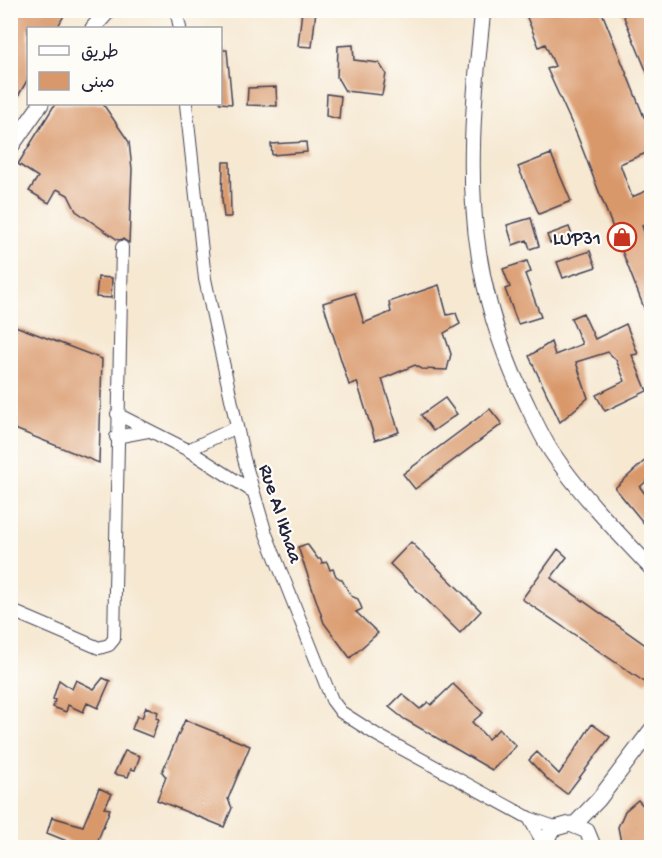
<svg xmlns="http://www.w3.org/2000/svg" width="662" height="858" viewBox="0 0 662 858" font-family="'Gochi Hand','Playpen Sans Arabic',sans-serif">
	<rect width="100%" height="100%" fill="#fdfcf7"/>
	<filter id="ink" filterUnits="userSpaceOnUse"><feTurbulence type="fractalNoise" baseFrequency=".0167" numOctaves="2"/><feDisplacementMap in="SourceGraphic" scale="12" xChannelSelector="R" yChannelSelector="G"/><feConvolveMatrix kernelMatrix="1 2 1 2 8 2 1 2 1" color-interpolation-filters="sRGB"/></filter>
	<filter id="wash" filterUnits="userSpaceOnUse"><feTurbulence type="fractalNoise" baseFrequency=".008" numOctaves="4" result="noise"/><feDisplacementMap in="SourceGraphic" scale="24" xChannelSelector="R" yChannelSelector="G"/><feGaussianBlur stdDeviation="1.35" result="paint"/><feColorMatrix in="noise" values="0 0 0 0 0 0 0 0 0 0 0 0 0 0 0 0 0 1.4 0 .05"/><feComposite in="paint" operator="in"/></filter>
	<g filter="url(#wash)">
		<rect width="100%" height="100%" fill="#f6e8d1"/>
		<g id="blocks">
			<!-- building -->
			<path fill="#d9986b" d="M10,10H67L57,28H28V79L10,110Z
				M302,10H316L312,47L298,46Z
				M524,10H601L644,117L651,115V151L620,164L632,197L651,189V222L642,226L649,245L651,244V326L577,135L547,69L555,66L545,44L539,47Z
				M621,10H651V82Z
				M353,45L354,60L379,63L386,74L382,95L345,91L337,77L338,46Z
				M220,50H227L232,104L220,103Z
				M276,87L277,106L247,105L248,88Z
				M327,94L341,96L339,119L326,116Z
				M55,104H103L129,142L132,169L129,243L123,239L118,240L76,211L68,195L57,189L49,203L29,191L38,177L18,164Z
				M306,142L307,152L272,155L271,144Z
				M551,154L571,201L539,214L518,167Z
				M223,162H230L231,217H224L222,199Z
				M531,218L539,246L530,249L527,240L513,245L507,225Z
				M569,227L572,235L550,243L547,235Z
				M590,251L596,267L563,278L557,262Z
				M527,261L531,272L525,274L541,317L518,324L505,289L510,287L503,269Z
				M98,277L112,278L111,298L96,297Z
				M439,285L447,315L456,313L460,324L444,333L451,354L447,370L422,369L415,365L382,379L399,432L375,440L357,382L349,385L323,303L355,293L364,323L391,312L389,302Z
				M583,313L595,339L626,324L638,354L632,355L647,391L605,411L596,395L625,381L616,360L608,352L576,362L588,398L560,422L529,356L551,342L555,355L582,344L571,318Z
				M10,324L102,359L99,463L10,427Z
				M445,398L457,414L433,431L421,415Z
				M490,409L502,424L415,489L403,474Z
				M651,455V477L640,487L651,502V532L615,488Z
				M411,542L481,611L460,633L390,564Z
				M307,544L318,559H321L322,563L327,562L330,570L333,569L336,576L342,580L351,596L358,599L362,609L356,612L378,633L350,658L324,623L298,547Z
				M558,549L567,557L551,578L651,649V674L646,683L522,599Z
				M103,678L110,681L98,708L87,703L83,712L68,705L66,712L53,707L55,700L53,699L59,680L72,689L76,680L94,689Z
				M453,684L483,713L472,722L488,739L499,729L516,746L492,770L404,719L389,707L402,694L420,709L428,702L431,705Z
				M146,707L158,712L156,718L159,719L152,737L132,729L137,716L142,718Z
				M185,720L250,746L228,799L232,808L224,827L157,800L166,777L162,772Z
				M592,724L610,737L567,794L549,781L529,760L537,752L559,774Z
				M125,751L140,756L135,770L131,769L128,777L114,774Z
				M99,788L112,794L104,808L110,809L95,848H84L47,833L52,817L83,826Z
				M638,800L651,814V848H622L618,827L625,811Z"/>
		</g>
	</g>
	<g filter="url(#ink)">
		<use href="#blocks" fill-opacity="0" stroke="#424052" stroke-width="1.5"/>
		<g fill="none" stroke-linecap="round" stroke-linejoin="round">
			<!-- minor casing -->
			<g stroke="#424052" stroke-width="14">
				<path id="minor" d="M176,10L180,28
					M186,104L205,279L244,459L266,534L332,700L341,712L377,735L529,818L555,827
					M117,414L188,450L252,491
					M116,437L148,431
					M188,450L237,427
					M10,610L99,648L109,645L114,639L122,247
					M529,818L543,843"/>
			</g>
			<!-- tertiary casing -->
			<g stroke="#424052" stroke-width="17">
				<path id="tertiary" d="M483,10C468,148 460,260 520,390C530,410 539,432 551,451C580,494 616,531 652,569
					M93,28L109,10
					M10,148L41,104
					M575,824L599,799L652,729
					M543,848L552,829L570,824L587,831L594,848"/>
			</g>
			<!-- minor -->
			<use href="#minor" stroke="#fff" stroke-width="12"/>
			<!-- tertiary -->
			<use href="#tertiary" stroke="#fff" stroke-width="15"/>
		</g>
	</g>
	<!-- icons -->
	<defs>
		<g id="shop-ring" transform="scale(1.5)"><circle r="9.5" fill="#fdfcf7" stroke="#c8321e" stroke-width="1.5"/><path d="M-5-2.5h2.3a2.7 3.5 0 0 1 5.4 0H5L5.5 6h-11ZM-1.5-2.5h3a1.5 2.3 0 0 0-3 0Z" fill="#c8321e"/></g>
	</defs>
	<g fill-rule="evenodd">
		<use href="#shop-ring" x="622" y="237"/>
	</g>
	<g text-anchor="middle" stroke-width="4.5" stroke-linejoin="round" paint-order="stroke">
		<!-- poi labels -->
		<g font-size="20" fill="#22223b" stroke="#fdfcf7" text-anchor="end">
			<text x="601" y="244">LUP31</text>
		</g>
		<!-- street labels -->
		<g font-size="20" fill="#22223b" stroke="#fdfcf7">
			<text transform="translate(282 513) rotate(72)" y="7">Rue Al Ikhaa</text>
		</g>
	</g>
	<!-- margin -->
	<rect width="662" height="858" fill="none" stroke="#fdfcf7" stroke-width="36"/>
	<!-- legend -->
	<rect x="27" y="27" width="195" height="78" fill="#fdfcf7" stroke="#a5a5ac" stroke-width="1.5"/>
	<rect x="39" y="46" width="30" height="9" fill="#ffffff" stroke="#a5a5ac" stroke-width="1.5"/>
	<text x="81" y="57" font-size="18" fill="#22223b">طريق</text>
	<rect x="39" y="72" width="30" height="18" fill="#d9986b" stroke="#a5a5ac" stroke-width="1.5"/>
	<text x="81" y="87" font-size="18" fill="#22223b">مبنى</text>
</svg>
